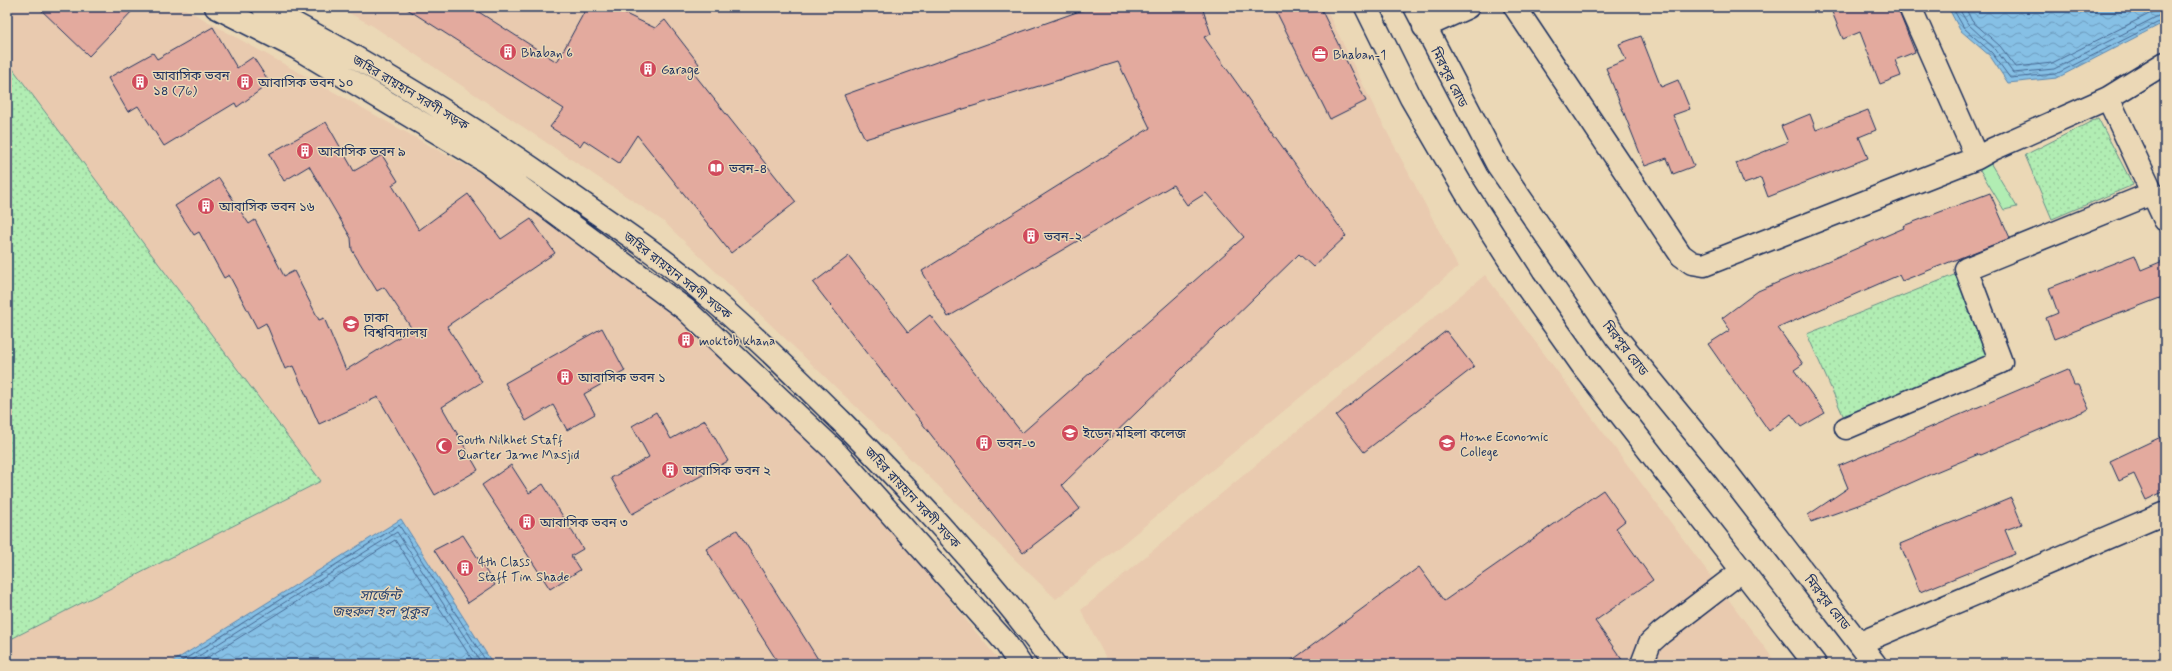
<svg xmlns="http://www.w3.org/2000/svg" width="2172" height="671" viewBox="0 0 2172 671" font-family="Mynerve,'Noto Sans Bengali',sans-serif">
	<defs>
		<pattern id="park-dots" width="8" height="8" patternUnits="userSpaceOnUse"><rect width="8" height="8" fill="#b1edb3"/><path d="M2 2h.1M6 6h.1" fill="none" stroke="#98cc9c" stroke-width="1.8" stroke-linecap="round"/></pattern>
		<pattern id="water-waves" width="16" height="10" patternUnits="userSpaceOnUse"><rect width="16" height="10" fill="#86c0e5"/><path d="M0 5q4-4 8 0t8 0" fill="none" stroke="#6d9cbd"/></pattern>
	</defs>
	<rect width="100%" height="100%" fill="#ebd8b6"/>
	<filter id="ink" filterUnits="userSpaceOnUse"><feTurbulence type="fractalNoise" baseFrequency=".025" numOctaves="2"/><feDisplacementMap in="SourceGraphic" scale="8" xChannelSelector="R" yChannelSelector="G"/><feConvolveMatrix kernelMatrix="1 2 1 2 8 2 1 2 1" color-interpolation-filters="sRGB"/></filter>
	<g filter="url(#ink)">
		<!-- built -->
		<path fill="#e9caaf" d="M7,7H182L593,237L796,411L1002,664H7Z
			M338,7H1325L1376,111L1458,267L1056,599L663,221L373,26Z
			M1485,275L1777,664H1109L1081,610Z"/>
		<!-- green -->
		<path fill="#b1edb3" stroke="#668e88" d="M1989,161L2017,207L2004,210L1980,170Z"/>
		<!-- park -->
		<path fill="url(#park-dots)" stroke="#668e88" d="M7,61L321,481L7,641Z
			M2098,118L2133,185L2052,219L2025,155Z
			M1959,273L1993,360L1846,422L1807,334Z"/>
		<!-- water -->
		<path fill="url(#water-waves)" stroke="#5b86af" d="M1948,7H2165V22L2057,78L2008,83L1990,56L1960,30Z
			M401,519L493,664H169Z"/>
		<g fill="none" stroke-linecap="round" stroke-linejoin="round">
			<!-- shore -->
			<path stroke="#466994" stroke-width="1" d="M1952,7L1964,28L1992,53L2010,78L2056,74L2165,19
				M1958,7L1968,24L1996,50L2013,73L2054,69L2160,15L2165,14
				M1965,7L1972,21L2000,46L2016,67L2052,63L2157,10L2165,8
				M177,664L399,525L488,664
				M186,664L397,532L482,664
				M197,664L395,540L475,664"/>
		</g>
		<!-- building -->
		<path fill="#e3aa9e" stroke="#1b2f5e" d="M38,7H136L89,56Z
			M404,7H471L557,62L587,7H611L655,28L665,20L699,64L691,70L796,202L731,253L637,135L619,163L584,140L580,146L550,127L564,109Z
			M1091,7H1202L1211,34L1204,37L1346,236L1313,267L1299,254L1062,485L1080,509L1023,553L813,283L849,256L908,332L930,315L1022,433L1244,237L1206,193L1187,205L1173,185L948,317L922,271L1150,128L1118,62L865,139L844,95Z
			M1274,7H1320L1366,101L1330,119Z
			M1830,7H1897L1915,52L1895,60L1901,76L1880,84L1860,32L1843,39Z
			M213,27L237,68L253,57L270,83L237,107L235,103L164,146L138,106L128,112L108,78L153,53L157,59Z
			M1641,36L1661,87L1678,80L1690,109L1673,115L1694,166L1673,174L1667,158L1645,166L1606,68L1626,60L1619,44Z
			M1868,110L1876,130L1859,137L1868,158L1768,197L1761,178L1744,184L1736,163L1788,142L1781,126L1810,114L1816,130Z
			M326,122L354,171L382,155L398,181L392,185L419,230L468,194L501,239L531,219L555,253L447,326L482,382L442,407L478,470L435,495L378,397L319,424L293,366L285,369L266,323L257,328L229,275L224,278L199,232L194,235L175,206L219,178L249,224L255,220L284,276L294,271L319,320L324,318L346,370L412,329L384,287L377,291L352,250L351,238L309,166L284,181L269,154Z
			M1990,193L2010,238L1902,281L1899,275L1778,328L1803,364L1794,370L1825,413L1801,427L1791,414L1769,431L1708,344L1730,330L1722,318L1758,291L1904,228L1903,226Z
			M2135,255L2141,270L2165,260V296L2054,339L2046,318L2058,313L2049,288Z
			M602,328L625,371L584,394L595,414L567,430L553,405L526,421L505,383Z
			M1446,331L1474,367L1364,452L1336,416Z
			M2068,369L2074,385H2078L2089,409L1980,455L1979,454L1931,474L1875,499L1811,522L1808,515L1848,488L1839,466Z
			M656,412L671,439L705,420L728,461L632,514L611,478L649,457L632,426Z
			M2165,435V491L2146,500L2134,474L2119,481L2110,461Z
			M511,465L529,493L543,484L583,549L571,556L580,570L550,589L482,485Z
			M1603,490L1625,521L1616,528L1653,580L1595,621L1625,664H1287L1419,567L1444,601Z
			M2011,498L2022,524L2005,530L2015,554L1920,592L1900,544Z
			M737,530L821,664H779L706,549Z
			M463,535L495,585L468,603L434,550Z"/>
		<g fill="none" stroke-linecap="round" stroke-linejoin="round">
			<!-- street casing -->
			<g stroke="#1b2f5e" stroke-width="25">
				<path id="street" d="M1515,7L1681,255L1692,263L1704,265L1977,158L1993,149L2108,98L2165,63
					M1910,7L1977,158
					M1424,27L1468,7
					M2108,98L2165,220
					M1846,428L2001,362L1966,269L2153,193
					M1860,643L2165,513
					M1642,664L1650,643L1661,633L1743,570"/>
			</g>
			<!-- secondary casing -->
			<g stroke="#1b2f5e" stroke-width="25">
				<path id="secondary" d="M216,7L297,48L485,161L685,309L833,449L1005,642L1020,664
					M263,7C368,61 469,124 565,191C610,222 655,252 696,286C747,328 794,375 841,421C917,498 990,577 1054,664
					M1366,7L1411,98L1465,191L1524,283L1582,365L1815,664
					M1415,7L1497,164L1616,337L1725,470L1875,664"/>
			</g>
			<!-- street -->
			<use href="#street" stroke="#ebd8b6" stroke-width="22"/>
			<!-- secondary -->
			<use href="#secondary" stroke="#ebd8b6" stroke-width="22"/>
		</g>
	</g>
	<!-- icons -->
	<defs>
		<g id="building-disc" transform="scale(0.9)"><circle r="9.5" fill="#d1495b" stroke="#ebd8b6"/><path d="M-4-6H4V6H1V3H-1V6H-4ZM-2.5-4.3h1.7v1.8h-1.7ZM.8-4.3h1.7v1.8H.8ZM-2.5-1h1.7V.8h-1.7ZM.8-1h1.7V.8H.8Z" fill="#fff"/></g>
		<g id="office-disc" transform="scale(0.9)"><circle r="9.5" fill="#d1495b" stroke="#ebd8b6"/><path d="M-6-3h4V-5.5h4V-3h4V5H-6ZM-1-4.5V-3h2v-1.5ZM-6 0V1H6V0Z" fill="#fff"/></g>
		<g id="library-disc" transform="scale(0.9)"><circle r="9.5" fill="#d1495b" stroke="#ebd8b6"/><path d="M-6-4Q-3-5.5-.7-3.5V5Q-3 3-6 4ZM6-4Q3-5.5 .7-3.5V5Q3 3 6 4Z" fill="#fff"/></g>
		<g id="university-disc" transform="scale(0.9)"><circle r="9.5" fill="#d1495b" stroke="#ebd8b6"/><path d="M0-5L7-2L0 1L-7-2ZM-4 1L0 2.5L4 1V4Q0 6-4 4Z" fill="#fff"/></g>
		<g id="mosque-disc" transform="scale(0.9)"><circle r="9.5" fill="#d1495b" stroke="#ebd8b6"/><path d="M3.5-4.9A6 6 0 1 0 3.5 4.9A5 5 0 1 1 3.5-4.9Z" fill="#fff"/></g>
	</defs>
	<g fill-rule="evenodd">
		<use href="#building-disc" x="508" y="52"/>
		<use href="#office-disc" x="1320" y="54"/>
		<use href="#building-disc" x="648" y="69"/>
		<use href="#building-disc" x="140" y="82"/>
		<use href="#building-disc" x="245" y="82"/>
		<use href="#building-disc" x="305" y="151"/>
		<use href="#library-disc" x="716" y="168"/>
		<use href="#building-disc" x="206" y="206"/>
		<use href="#building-disc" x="1031" y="236"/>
		<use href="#university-disc" x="351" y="324"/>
		<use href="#building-disc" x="686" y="340"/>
		<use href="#building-disc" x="565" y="377"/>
		<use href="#university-disc" x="1070" y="433"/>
		<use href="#building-disc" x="984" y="443"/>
		<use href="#university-disc" x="1447" y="443"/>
		<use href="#mosque-disc" x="444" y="446"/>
		<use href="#building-disc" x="670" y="470"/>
		<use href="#building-disc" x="527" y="522"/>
		<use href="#building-disc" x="465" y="568"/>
	</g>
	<g text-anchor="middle" stroke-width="3" stroke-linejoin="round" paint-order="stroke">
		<!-- poi labels -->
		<g font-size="13" fill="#1b2f5e" stroke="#ebd8b6" text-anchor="start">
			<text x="521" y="57">Bhaban 6</text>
			<text x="1333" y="59">Bhaban-1</text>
			<text x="661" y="74">Garage</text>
			<text x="153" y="80">আবাসিক ভবন<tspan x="153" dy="15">১৪ (76)</tspan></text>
			<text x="258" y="87">আবাসিক ভবন ১০</text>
			<text x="318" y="156">আবাসিক ভবন ৯</text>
			<text x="729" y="173">ভবন-৪</text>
			<text x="219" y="211">আবাসিক ভবন ১৬</text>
			<text x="1044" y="241">ভবন-২</text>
			<text x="364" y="322">ঢাকা<tspan x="364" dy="15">বিশ্ববিদ্যালয়</tspan></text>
			<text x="699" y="345">moktob khana</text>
			<text x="578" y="382">আবাসিক ভবন ১</text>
			<text x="1083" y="438">ইডেন মহিলা কলেজ</text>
			<text x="1460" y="441">Home Economic<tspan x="1460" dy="15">College</tspan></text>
			<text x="457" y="444">South Nilkhet Staff<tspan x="457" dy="15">Quarter Jame Masjid</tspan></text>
			<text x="997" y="448">ভবন-৩</text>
			<text x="683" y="475">আবাসিক ভবন ২</text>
			<text x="540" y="527">আবাসিক ভবন ৩</text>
			<text x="478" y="566">4th Class<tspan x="478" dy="15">Staff Tin Shade</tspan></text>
		</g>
		<!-- street labels -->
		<g font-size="13" fill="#1b2f5e" stroke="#ebd8b6">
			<text transform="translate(1450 77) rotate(63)" y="5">মিরপুর রোড</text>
			<text transform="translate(411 92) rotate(31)" y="5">জহির রায়হান সরণী সড়ক</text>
			<text transform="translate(678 275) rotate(38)" y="5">জহির রায়হান সরণী সড়ক</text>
			<text transform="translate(1626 348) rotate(52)" y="5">মিরপুর রোড</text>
			<text transform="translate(913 497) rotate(47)" y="5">জহির রায়হান সরণী সড়ক</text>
			<text transform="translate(1828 602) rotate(52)" y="5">মিরপুর রোড</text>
		</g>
		<!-- water labels -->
		<g font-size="14" font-style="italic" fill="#2b4572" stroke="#ebd8b6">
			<text x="380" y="600">সার্জেন্ট<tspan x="380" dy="16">জহুরুল হল পুকুর</tspan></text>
		</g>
	</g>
	<!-- margin -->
	<rect width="2172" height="671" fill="none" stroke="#ebd8b6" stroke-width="24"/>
	<rect x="12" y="12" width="2148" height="647" fill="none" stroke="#1b2f5e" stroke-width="1.5" filter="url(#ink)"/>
</svg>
